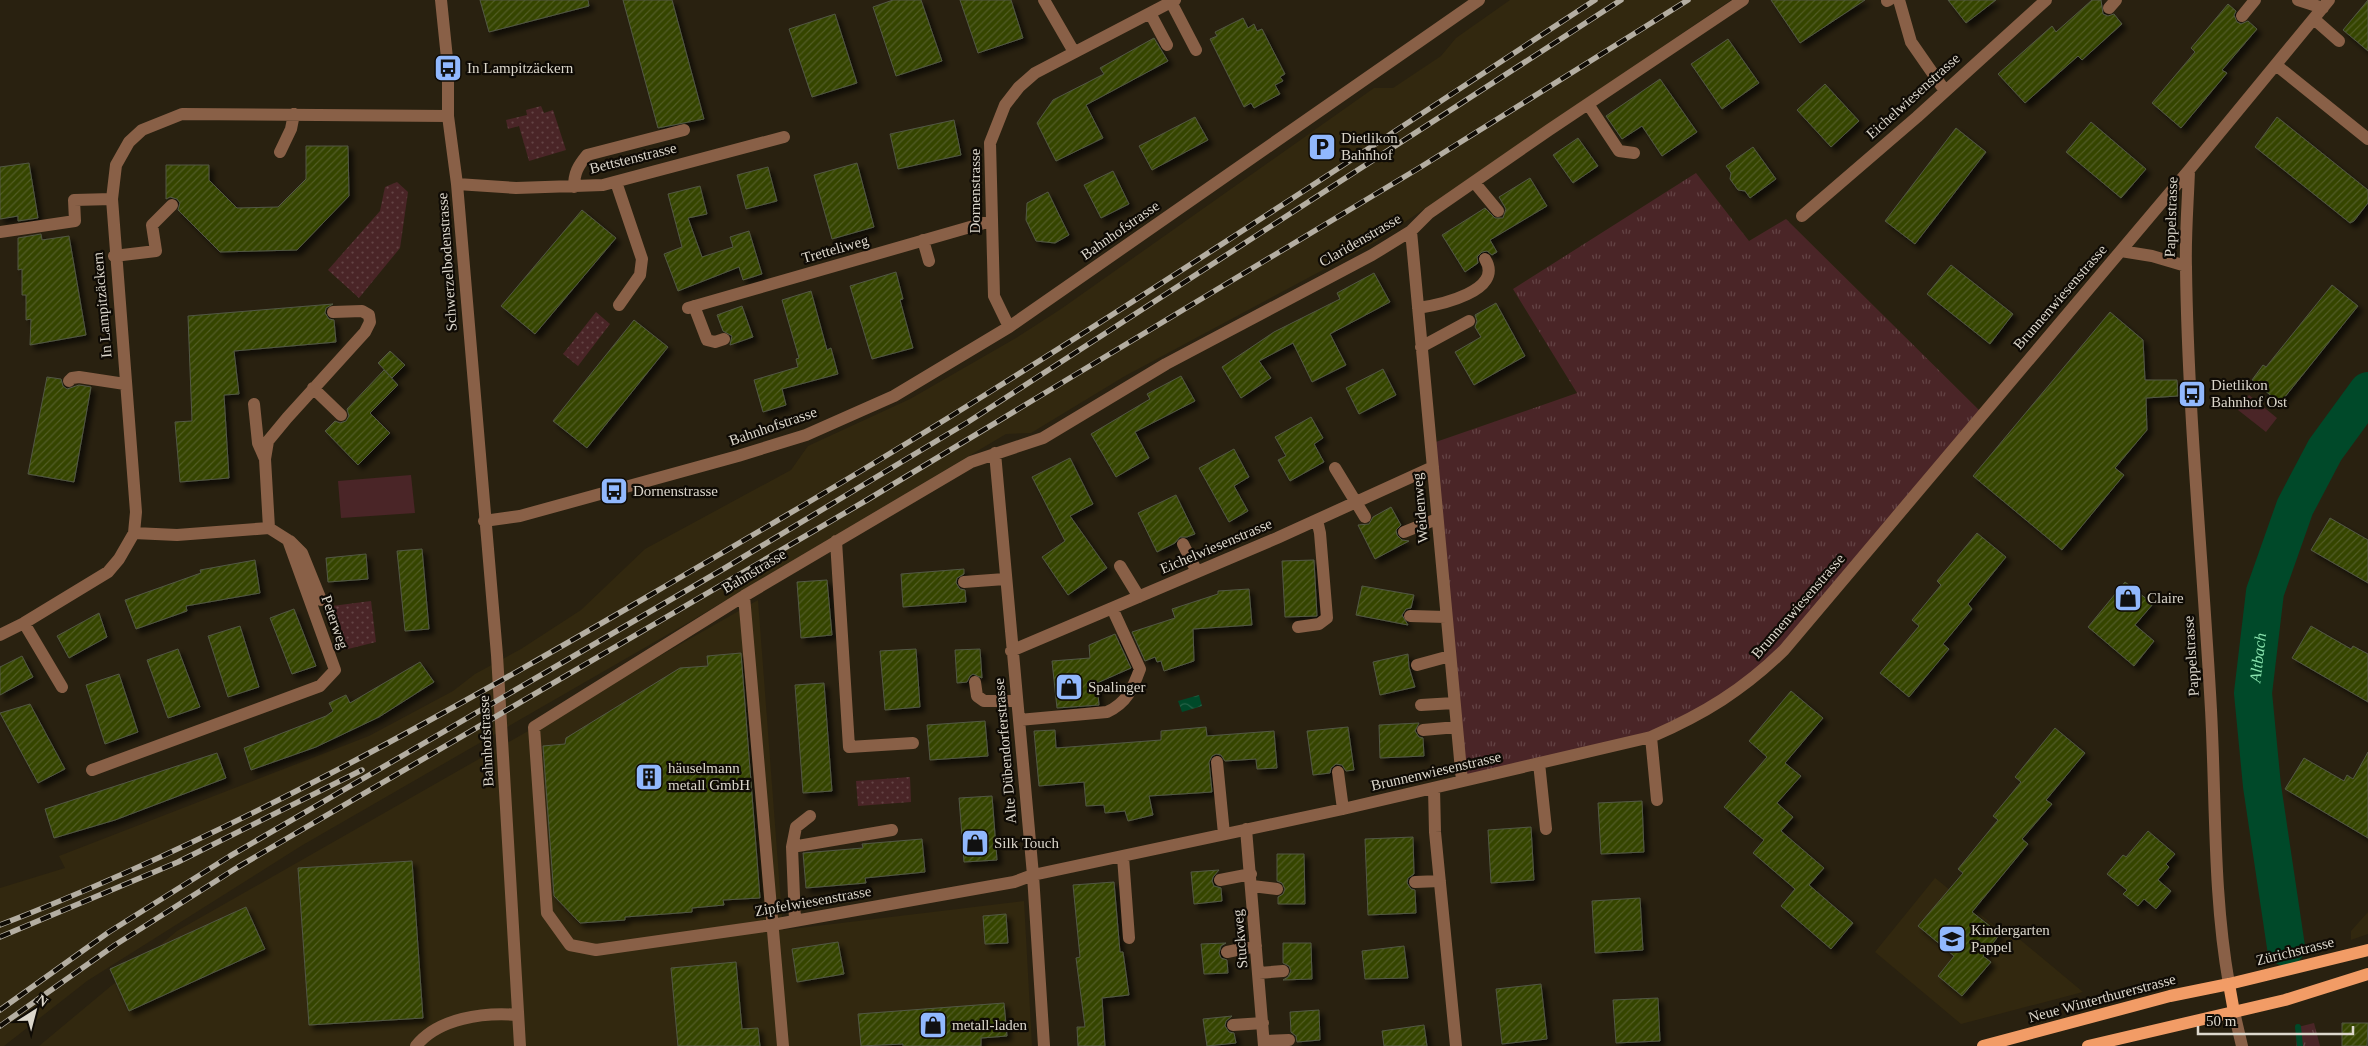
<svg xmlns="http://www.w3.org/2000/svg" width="2368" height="1046" viewBox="0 0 2368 1046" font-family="Georgia,serif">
	<defs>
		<pattern id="grass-tufts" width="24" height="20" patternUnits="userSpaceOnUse" patternTransform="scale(1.25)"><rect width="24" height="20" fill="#4a2527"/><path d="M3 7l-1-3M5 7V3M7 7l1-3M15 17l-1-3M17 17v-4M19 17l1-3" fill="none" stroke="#644445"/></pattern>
		<pattern id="park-dots" width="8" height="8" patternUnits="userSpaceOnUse" patternTransform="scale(1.25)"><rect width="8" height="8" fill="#4a2527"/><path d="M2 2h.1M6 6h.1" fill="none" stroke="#644445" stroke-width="1.8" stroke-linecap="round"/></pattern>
		<pattern id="water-waves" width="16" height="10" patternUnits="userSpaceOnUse" patternTransform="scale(1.25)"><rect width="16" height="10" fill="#004929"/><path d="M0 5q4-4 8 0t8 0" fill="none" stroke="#256247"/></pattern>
		<pattern id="building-hatch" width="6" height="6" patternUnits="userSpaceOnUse" patternTransform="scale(1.25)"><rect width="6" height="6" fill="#364401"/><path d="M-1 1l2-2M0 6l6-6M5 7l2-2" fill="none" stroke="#525e25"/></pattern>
		<filter id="shadow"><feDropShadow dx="4.5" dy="4.5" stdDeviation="2.5" flood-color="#0009"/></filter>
	</defs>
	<rect width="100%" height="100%" fill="#292110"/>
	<!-- built -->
	<path fill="#32280f" d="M1510,0H1731L1377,241L1125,376L1031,433L1006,434L691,621L301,846L87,981L4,1046H0V888L65,868L59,856L369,736L453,691L475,674L521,649L581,610L645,549L791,470L808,446L910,399L1016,338L1061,309L1374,88H1393L1441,56L1456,38Z
		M758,600L783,930L1024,901L1032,1046H39L177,931Z
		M1935,878L1996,927L2000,923L2083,992L1961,1024L1875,952Z
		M2368,912V934L2351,940V931Z"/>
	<!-- grass -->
	<path fill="url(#grass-tufts)" d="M1696,173L1749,241L1786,219L1982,413L1757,677L1651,737L1462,781L1430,444L1577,393L1513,289Z
		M2314,1023L2320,1046H2296L2298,1027Z"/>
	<!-- park -->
	<path fill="url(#park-dots)" d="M541,106L544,113L553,110L566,150L529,161L519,126L508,129L506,120L527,115L526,110Z
		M397,182L408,192L400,248L359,298L328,270L380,211L385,187Z
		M596,312L610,324L578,366L563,354Z
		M371,601L376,642L344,650L332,606Z
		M910,777L911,802L858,806L856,781Z"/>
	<!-- pitch -->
	<path fill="#4a2527" d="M2249,395L2277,418L2266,432L2238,410Z
		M411,475L415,513L341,518L338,481Z"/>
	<!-- water -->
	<path fill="url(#water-waves)" d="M1199,695L1202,706L1182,712L1178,701Z"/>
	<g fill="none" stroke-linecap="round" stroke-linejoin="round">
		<!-- stream -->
		<path stroke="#004929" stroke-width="6" d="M2298,1027L2300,1046"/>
		<!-- river -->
		<path stroke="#004929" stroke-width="38" id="s1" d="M2286,947L2262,786L2253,693L2265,592L2295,507L2325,450L2368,391"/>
	</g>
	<!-- building -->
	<path fill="url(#building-hatch)" stroke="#525844" filter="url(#shadow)" d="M480,0H588L589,6L489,32Z
		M623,0H672L704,119L658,128Z
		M893,0H921L942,61L896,76L873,7Z
		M960,0H1011L1023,38L978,53Z
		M1771,0H1865L1800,43Z
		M1948,0H1996L1966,23Z
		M2092,0H2101L2103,14L2108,16L2114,14L2122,24L2082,60L2078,56L2025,103L1998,74L2052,26L2056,32Z
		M2368,0V51L2343,30Z
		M2228,4L2236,11L2234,15L2237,22L2241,24L2248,21L2257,29L2222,70L2227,73L2181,128L2152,103L2195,52L2191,48Z
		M835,14L857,83L812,97L789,29Z
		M1243,18L1248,28L1254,24L1257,31L1262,29L1285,74L1280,77L1283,81L1275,85L1280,94L1254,108L1251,103L1244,107L1210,39L1217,36L1215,32Z
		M1154,38L1168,61L1086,105L1103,138L1056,161L1037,123L1053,100L1104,74L1100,68Z
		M1728,39L1759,83L1722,109L1691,64Z
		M1660,79L1697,132L1662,156L1642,126L1622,139L1606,116Z
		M1825,84L1859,121L1831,147L1797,110Z
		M1195,117L1208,140L1152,170L1139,146Z
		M2277,117L2368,190V203L2354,221L2350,223L2255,147Z
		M954,120L961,155L898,169L890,134Z
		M2091,122L2146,169L2121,198L2066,152Z
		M1956,128L1986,152L1915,244L1885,221Z
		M1578,138L1598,166L1573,183L1553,155Z
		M306,146H348L349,196L297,250L220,252L178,210L180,203L177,199L170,197L166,199V165H209V180L237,208L278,207L306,179Z
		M1753,147L1776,179L1750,198L1745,191L1738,190L1730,179L1731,173L1726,166Z
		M29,163L38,218L18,221V216L0,219V167Z
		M857,163L874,227L832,239L814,175Z
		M768,167L777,201L746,209L737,175Z
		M1113,171L1129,204L1101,218L1084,185Z
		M1530,178L1547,206L1490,240L1497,252L1492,255L1487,251L1482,252L1477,257L1478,263L1465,272L1442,235L1485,208L1495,218H1503L1506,209L1499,197Z
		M700,186L707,214L688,218L702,257L733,247L730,237L749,231L762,274L743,280L739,267L678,291L664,254L682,247L668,194Z
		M1048,192L1069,235L1055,243L1036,241L1026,220L1027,203Z
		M582,210L616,238L535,334L501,306Z
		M41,234L42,240L69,236L86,335L30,345L31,319L26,320V295H22V269L18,270V238Z
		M1951,265L2013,314L1990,344L1927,294Z
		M896,272L903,299L900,300L913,348L872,359L850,286Z
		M1374,273L1390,302L1330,334L1346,365L1312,382L1293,343L1259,361L1271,378L1241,398L1222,367L1274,332L1340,299L1337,293Z
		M2332,285L2358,306L2280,403L2252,380L2263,365L2266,367Z
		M811,291L827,350L831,348L838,374L782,389L786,405L763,412L754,380L798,367L796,359L799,358L782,300Z
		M1496,303L1525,356L1474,385L1455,352L1481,337L1475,327L1477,321L1475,315Z
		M333,304L326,308L325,313L329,319L334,320L336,342L234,351L239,394L224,395L229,478L180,482L175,422L192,421L188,316Z
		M742,306L753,337L730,345L732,336L723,331L717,315Z
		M2110,312L2143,340L2145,380H2177L2178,396L2146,398L2147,430L2115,468L2124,475L2062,550L1973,476Z
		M634,320L668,347L587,448L553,421Z
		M390,351L405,365L392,378L378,363Z
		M1383,369L1396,395L1359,414L1346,388Z
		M384,370L398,385L370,413L390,433L358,465L325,431L335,421L340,423L346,421L349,416L347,409Z
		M1181,376L1195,401L1135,432L1149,458L1116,477L1091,434L1150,399L1147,394Z
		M47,377L61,379L63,386L67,389L79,385L91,387L74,482L28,474Z
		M1311,417L1323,438L1314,444L1324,462L1290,481L1278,460L1286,456L1275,437Z
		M1234,449L1249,477L1234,486L1248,511L1229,522L1199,468Z
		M1070,458L1093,504L1070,516L1107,568L1068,595L1042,557L1065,541L1032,477Z
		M1176,495L1195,534L1187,537H1180L1175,543L1157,552L1138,513Z
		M1391,507L1401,525L1396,530L1397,535L1402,540L1409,541L1375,559L1358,525L1369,524L1373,517Z
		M2330,518L2368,540V583L2311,550Z
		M1977,533L2006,557L1968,604L1972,609L1943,644L1949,649L1909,697L1880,673L1919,626L1912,620L1941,585L1937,581Z
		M422,549L429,629L405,631L397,551Z
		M366,554L368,579L328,582L326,558Z
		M255,560L260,593L186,606L187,611L136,629L125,600L201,573L200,570Z
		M1314,560L1317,616L1285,617L1282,561Z
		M964,569V574L957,578L956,583L960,589L965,590L966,602L903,607L901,574Z
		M827,580L832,635L801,638L797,582Z
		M2125,582L2153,604L2135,625L2154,641L2134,666L2088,627Z
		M1362,586L1414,595L1411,608L1406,609L1402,615L1408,625L1356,615Z
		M1249,589L1252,625L1193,629L1194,661L1164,671L1161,661L1157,662L1155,657L1145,661L1132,632L1175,618L1172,609L1218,594V591Z
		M294,609L316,666L292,674L270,618Z
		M99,613L107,637L69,658L57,636Z
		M240,626L259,687L228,697L208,636Z
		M2311,626L2351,649L2353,646L2368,654V702L2292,658Z
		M1115,634L1131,668L1097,683L1099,705L1057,708L1052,661L1090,658L1089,645Z
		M178,649L200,707L168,718L147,660Z
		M916,649L920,707L885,710L880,651Z
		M980,649L982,678L973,674L970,676L967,682L957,683L955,650Z
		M741,653L760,898L723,900L724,905L692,908V912L625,917V920L580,923L554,896L543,746L565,744L566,738L680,668L708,666L707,656Z
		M1408,654L1409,667L1415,687L1380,695L1373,662Z
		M22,656L33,677L0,695V667Z
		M420,662L434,682L379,717L316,747L251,770L244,748L326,716L333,711L329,703L346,695L350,703Z
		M119,674L138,732L105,744L86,685Z
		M824,683L832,791L803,793L795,685Z
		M1791,691L1823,718L1785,763L1801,776L1777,803L1793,817L1781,831L1824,868L1809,885L1853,923L1831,949L1781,906L1795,889L1753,853L1764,840L1724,807L1767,757L1749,741Z
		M30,704L65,769L38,783L0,713Z
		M985,721L988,756L930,760L927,725Z
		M1419,723L1415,731L1419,737L1423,738L1424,756L1380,758L1379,725Z
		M1206,727L1207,736L1274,731L1277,768L1257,769L1256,759L1225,761L1221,755L1216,754L1212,756L1209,762L1212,792L1149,796L1153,815L1128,821L1125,811L1105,813L1104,805L1086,806L1084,782L1039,786L1034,731L1055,730L1056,748L1161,740V731Z
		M1348,727L1354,770L1346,771L1342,765L1336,764L1331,768L1330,773L1313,775L1307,731Z
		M2055,728L2085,753L2046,800L2052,804L2022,839L2028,844L1972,912L2000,934L1983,956L1991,962L1962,996L1938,976L1954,956L1918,926L1963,873L1958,869L1998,820L1993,816L2021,782L2015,777Z
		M2368,752V838L2285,789L2304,758L2344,781L2347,775L2353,779Z
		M217,753L226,778L115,820L54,838L45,809Z
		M992,796L997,860L964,862L959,798Z
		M1642,801L1644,852L1601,854L1598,803Z
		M1531,827L1534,880L1491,883L1488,830Z
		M2148,831L2175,854L2166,864L2169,867L2158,880L2171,891L2156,909L2144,899L2138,906L2123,894L2127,890L2107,874L2123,855L2126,857Z
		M1413,837L1414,874L1408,878L1407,883L1411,889L1415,890L1416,913L1368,915L1365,839Z
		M922,839L925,872L865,878L866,883L806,888L803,853L863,848L862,844Z
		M1277,854H1304L1305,904H1278V897L1283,894L1285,889L1282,883L1277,881Z
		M412,861L423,1018L309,1025L298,868Z
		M1219,870L1213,877L1212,881L1214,886L1221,888L1222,901L1194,904L1191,872Z
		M1114,882L1120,952H1123L1129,995L1102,998L1105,1046H1078L1077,1027H1085L1076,958L1080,957L1073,885Z
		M1640,898L1643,950L1595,953L1592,901Z
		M246,907L265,949L129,1011L110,969Z
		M1006,914L1008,943L985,944L983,916Z
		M838,942L844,974L797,982L792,949Z
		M1226,943L1221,946L1219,953L1221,958L1227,960L1228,973L1204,974L1201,944Z
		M1283,943H1311L1312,979L1283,980L1288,977L1291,971L1289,966L1283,963Z
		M1404,946L1408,978L1365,979L1362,951Z
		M736,962L742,1029L758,1028L760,1046H678L671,968Z
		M1541,984L1547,1039L1502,1044L1496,989Z
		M1658,998L1660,1041L1616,1043L1613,1000Z
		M1004,1003L1007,1036L981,1038V1046H903V1044L861,1046L858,1014Z
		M1319,1010L1320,1040L1297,1042L1296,1036L1291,1032L1290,1012Z
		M1232,1016L1226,1021L1225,1026L1229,1032L1234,1033L1236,1043L1207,1046L1203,1019Z
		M2342,1023H2368L2367,1046H2342Z
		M1424,1025L1427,1046H1384L1382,1031Z"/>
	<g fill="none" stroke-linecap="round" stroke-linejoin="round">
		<!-- minor -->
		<path stroke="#896047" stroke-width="12" d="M441,0L448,68V116L457,184L497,655L520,1046
			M1044,0L1074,52
			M1743,0L1549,130L1429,213L1411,231L1372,255L1166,364L1043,438L971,462L744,596L534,727L547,913L570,945L596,950L772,925L1014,882L1033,875L1343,809L1651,737C1704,714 1743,690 1784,650L2189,170L2329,0
			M1899,0L1911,42L1945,91
			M2298,0L2323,8
			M1887,1L1889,0
			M1171,2L1196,50
			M2109,8L2116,0
			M1150,13L1167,45
			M2242,16L2255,0
			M2314,19L2339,41
			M2276,65L2368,139
			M1588,104L1619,151L1634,153
			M280,152L291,129L294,114
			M2189,170C2188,202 2185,235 2186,268C2188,416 2203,563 2211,710C2216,802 2213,894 2229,984
			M616,182L642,259L640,275L619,305
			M1474,182L1498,211
			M457,184L516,188L603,185L784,137
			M574,187C574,173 578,166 587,155L684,130
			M1802,216L1917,117L2046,0
			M1411,231L1462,781
			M0,232L75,221L74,200L112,199
			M923,240L929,261
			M2121,251L2152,256L2186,266
			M114,256L156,251L152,225L172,205
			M694,306L707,340L715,342L724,339
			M688,308L991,221
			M1418,308C1439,305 1505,291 1485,259
			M1009,327L994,296L990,143L1005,105L1019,87L1035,73L1175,0
			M1421,347L1469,321
			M69,381L72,378L79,377L125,384
			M313,388L341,415
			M254,404L258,443L265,459
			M995,453L1033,875L1044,1046
			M1335,468L1365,517
			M484,521L520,516L738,456L806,435L894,396L1009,327L1479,0
			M269,528L265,459L268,441L287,418L365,332L370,322L369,315L362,311L333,312
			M1404,532L1437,519
			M290,541L302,553L321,600
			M836,541L849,747L913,743
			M1183,544L1197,572
			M1120,566L1139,597
			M964,582L1005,579
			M744,596L783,1046
			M1410,616L1446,617
			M24,623L62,687
			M1298,627L1319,624L1327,618L1320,533L1317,520
			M0,635L24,623L108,572L119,559L134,533L136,512L112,199L116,165L129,142L142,130L182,114L448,116
			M1011,651L1277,538L1433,467
			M1417,665L1450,656
			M975,682L977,696L984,701H1017
			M1421,705L1454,703
			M1019,720L1107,712C1127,703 1133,688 1140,669L1112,608
			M1423,730L1457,727
			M1651,737L1657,800
			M1217,762L1224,834
			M1539,763L1546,829
			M92,770L320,686L335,670L288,540L269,528L177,535L134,533
			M1338,772L1343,809
			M1434,788L1435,832L1456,1046
			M1246,829L1264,1046
			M792,847L796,827L810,816
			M1123,857L1129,938
			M1220,880L1251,874
			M1415,882L1440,881
			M1252,886L1277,889
			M795,921L792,847L892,830
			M1227,952L1256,946
			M1259,973L1283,971
			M2234,1012L2242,1046
			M1233,1025L1263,1023
			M1264,1041L1289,1040
			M416,1046C438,1018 484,1012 518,1015"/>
		<!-- major -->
		<path stroke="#f29c66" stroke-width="12" d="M2229,984L2234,1012
			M1983,1046L2170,996L2229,984L2368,950
			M2088,1046L2285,1000L2368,974"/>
		<!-- rail casing -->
		<g stroke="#b4aea2" stroke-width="5.5">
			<path id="rail" d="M0,925C223,839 439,718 645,598C760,531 875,464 988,393C1192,266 1393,132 1595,0
				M0,937L178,862L362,770
				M0,1010L109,932L230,856L725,568L968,422L1621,0
				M0,1026L115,945L238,867L867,500L1419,168L1688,0"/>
		</g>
		<!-- rail -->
		<use href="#rail" stroke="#0f0b05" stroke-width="4" stroke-dasharray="11" stroke-linecap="butt"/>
	</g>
	<!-- icons -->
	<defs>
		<g id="bus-square" transform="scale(1.4375)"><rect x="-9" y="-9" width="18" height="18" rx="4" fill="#91b8fd" stroke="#0f0b05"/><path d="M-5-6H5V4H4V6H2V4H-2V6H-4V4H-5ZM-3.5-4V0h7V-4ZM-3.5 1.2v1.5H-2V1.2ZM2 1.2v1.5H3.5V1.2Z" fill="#111"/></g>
		<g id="parking-square" transform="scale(1.4375)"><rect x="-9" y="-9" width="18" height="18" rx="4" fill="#91b8fd" stroke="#0f0b05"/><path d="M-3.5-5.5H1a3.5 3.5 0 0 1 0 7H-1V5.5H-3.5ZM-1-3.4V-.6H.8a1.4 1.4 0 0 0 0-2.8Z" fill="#111"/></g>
		<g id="shop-square" transform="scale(1.4375)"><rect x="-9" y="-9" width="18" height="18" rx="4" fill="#91b8fd" stroke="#0f0b05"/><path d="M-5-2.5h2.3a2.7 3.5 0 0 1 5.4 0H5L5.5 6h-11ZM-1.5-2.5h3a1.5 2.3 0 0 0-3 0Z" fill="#111"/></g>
		<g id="building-square" transform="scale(1.4375)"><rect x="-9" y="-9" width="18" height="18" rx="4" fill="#91b8fd" stroke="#0f0b05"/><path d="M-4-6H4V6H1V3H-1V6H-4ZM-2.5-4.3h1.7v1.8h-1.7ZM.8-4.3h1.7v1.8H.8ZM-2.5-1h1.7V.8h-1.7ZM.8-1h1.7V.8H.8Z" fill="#111"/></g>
		<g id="school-square" transform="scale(1.4375)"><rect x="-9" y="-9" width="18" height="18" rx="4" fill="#91b8fd" stroke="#0f0b05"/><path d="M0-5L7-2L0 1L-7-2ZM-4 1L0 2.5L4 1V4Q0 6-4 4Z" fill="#111"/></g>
	</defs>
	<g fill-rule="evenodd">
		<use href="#bus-square" x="448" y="68"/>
		<use href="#parking-square" x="1322" y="147"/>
		<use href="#bus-square" x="2192" y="394"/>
		<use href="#bus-square" x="614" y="491"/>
		<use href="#shop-square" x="2128" y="598"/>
		<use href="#shop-square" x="1069" y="687"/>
		<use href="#building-square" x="649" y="777"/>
		<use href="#shop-square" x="975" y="843"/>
		<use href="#school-square" x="1952" y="939"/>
		<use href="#shop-square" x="933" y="1025"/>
	</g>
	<g text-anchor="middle" stroke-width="4.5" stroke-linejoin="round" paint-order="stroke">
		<!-- poi labels -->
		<g font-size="15" fill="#dcd7cc" stroke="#0f0b05" text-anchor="start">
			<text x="467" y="73">In Lampitzäckern</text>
			<text x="1341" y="143">Dietlikon<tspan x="1341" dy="17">Bahnhof</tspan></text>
			<text x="2211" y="390">Dietlikon<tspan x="2211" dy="17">Bahnhof Ost</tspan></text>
			<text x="633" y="496">Dornenstrasse</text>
			<text x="2147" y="603">Claire</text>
			<text x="1088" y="692">Spalinger</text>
			<text x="668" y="773">häuselmann<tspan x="668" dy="17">metall GmbH</tspan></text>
			<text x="994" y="848">Silk Touch</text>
			<text x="1971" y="935">Kindergarten<tspan x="1971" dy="17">Pappel</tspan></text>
			<text x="952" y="1030">metall-laden</text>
		</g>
		<!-- street labels -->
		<g font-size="15" fill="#dcd7cc" stroke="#0f0b05">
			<text transform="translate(1913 96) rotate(-42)" y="5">Eichelwiesenstrasse</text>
			<text transform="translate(633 158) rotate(-14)" y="5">Bettstenstrasse</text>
			<text transform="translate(975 191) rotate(-90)" y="5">Dornenstrasse</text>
			<text transform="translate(2171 217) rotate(-88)" y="5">Pappelstrasse</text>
			<text transform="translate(1120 230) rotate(-35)" y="5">Bahnhofstrasse</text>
			<text transform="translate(1360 240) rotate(-30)" y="5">Claridenstrasse</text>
			<text transform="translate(835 249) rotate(-16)" y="5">Tretteliweg</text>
			<text transform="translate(447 262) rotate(-94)" y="5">Schwerzelbodenstrasse</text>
			<text transform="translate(2060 297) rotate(-49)" y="5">Brunnenwiesenstrasse</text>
			<text transform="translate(102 305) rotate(-95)" y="5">In Lampitzäckern</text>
			<text transform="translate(773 426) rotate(-19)" y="5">Bahnhofstrasse</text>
			<text transform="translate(1420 508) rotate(-95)" y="5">Weidenweg</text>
			<text transform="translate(1216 546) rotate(-23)" y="5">Eichelwiesenstrasse</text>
			<text transform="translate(754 571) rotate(-31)" y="5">Bahnstrasse</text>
			<text transform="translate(1798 606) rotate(-49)" y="5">Brunnenwiesenstrasse</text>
			<text transform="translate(335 622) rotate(71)" y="5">Peterweg</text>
			<text transform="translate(2191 656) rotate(-94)" y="5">Pappelstrasse</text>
			<text transform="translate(486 741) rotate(-93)" y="5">Bahnhofstrasse</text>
			<text transform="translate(1005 751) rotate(-95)" y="5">Alte Dübendorferstrasse</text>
			<text transform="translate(1436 771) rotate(-13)" y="5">Brunnenwiesenstrasse</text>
			<text transform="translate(813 901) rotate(-10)" y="5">Zipfelwiesenstrasse</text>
			<text transform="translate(1240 939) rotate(-95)" y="5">Stuckweg</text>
			<text transform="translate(2295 951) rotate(-14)" y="5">Zürichstrasse</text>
			<text transform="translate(2102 998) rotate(-15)" y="5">Neue Winterthurerstrasse</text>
		</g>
		<!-- water labels -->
		<g font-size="16" font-style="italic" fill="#8ae5af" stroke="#0f0b05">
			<text dy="6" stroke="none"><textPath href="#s1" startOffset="292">Altbach</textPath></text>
		</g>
	</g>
	<!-- north arrow -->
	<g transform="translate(35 1011) rotate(36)" stroke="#0f0b05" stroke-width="4" paint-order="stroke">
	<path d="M0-4L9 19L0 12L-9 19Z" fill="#dcd7cc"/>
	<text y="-8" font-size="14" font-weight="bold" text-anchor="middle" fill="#dcd7cc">N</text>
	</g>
	<!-- scale -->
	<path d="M2198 1026v8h155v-8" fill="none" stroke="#dcd7cc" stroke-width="2.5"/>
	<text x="2206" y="1026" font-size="15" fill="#dcd7cc" stroke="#0f0b05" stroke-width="4" paint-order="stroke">50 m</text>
</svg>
